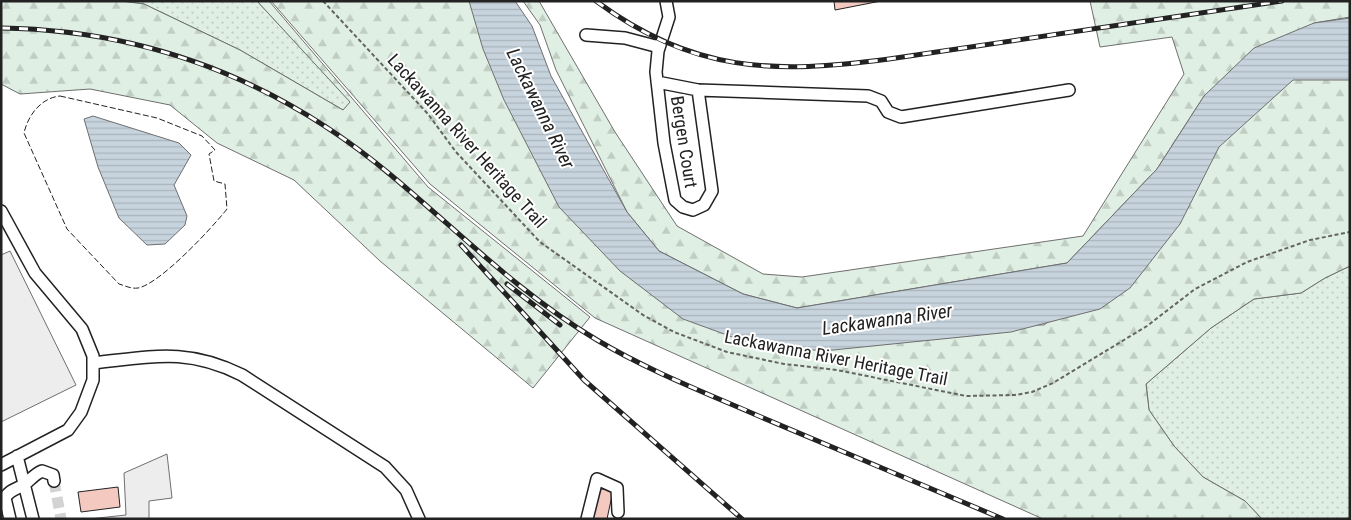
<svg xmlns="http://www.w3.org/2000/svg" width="1351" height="520" viewBox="0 0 1351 520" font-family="'Roboto Condensed',sans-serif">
	<defs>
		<pattern id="grass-dots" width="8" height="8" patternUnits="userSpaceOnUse" patternTransform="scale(1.25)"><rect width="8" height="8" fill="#e0efe3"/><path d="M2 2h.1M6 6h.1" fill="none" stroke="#c0cdc2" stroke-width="1.8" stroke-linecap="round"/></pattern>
		<pattern id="forest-firs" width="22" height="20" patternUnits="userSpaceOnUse" patternTransform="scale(1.25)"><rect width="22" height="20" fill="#e0efe3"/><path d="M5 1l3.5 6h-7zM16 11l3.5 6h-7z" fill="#c0cdc2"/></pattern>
		<pattern id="water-rules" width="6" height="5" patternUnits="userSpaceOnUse" patternTransform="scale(1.25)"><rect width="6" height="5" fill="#c7d3dd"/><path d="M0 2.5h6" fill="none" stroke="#abb5bd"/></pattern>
	</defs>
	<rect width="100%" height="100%" fill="#fff"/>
	<!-- grass -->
	<path fill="url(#grass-dots)" stroke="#6f6f6f" d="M121,1H257L351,102L343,110L240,50L144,4Z
		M1350,266V519H1262L1245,501L1203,477L1174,446L1149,410L1146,384L1211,328L1254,299L1301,293L1325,278Z"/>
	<!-- forest -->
	<path fill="url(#forest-firs)" stroke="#6f6f6f" d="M1,1H121L144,4L240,50L343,110L350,102L257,1H269L428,187L590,317L533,388L380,261L294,180L217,143L170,105L90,89L20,94L1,84Z
		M271,1H478L543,164L717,303L924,325H1044L1124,267L1216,136L1292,72L1350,64V266L1325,278L1301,293L1254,299L1211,328L1146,384L1149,410L1174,446L1203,477L1245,501L1262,519H1043L595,318L430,184Z
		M523,1H539L615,132L677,226L763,274L802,277L1083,236L1184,74L1172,37L1100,47L1090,1H1350V17L1314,23L1204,96L1157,169L1067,263L797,308L743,294L659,251L627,212L556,70L540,25Z"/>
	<!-- parking -->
	<path fill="#ededed" stroke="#6f6f6f" d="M10,251L76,385L1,422V255Z
		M167,454L172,498L149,501V519H89L126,515L124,473Z"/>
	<!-- water -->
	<path fill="url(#water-rules)" stroke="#6f6f6f" d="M469,1H515L532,26L551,76L627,212L659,251L743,294L797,308L1067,263L1157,169L1204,96L1254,48L1314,23L1350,18V80H1293L1219,147L1180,224L1130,288L1100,309L1011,332L833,350H768L683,319L620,271L559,207L504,100L483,49Z
		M93,116L179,143L191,155L174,185L187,216L185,225L165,244L147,245L119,218L98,167L84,119Z"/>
	<!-- building -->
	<path fill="#f3c9c0" stroke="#222" d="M834,1H881L835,10Z
		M118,487L120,507L81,512L78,492Z
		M597,488L613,491L607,519H590Z"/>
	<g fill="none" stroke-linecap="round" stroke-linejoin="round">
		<!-- minor-tunnel -->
		<path stroke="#d3d3d3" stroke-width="11" stroke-dasharray="11 5.5" stroke-linecap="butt" d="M54,481L61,519"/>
		<!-- minor casing -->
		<g stroke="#222" stroke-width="14">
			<path id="minor" d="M666,1L669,17L658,51L656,72L664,143L675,200L683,207L693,210L704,205L712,191L698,90
				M586,35L625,38L659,47
				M657,82L698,90L868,96L881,101L888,112L901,117L1069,90
				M1,211L35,273L82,329L93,356V380L81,412L68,430L1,465
				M93,363C151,357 186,347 242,375L385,467L406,490L419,519
				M17,456L33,519
				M10,519L5,498C10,489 18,489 25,484C31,479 35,474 42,471L53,475L54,481
				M587,519L597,479L617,488L618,512"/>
		</g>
		<!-- path -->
		<path stroke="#646464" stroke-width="2" stroke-dasharray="4 2.5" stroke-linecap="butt" d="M323,1L428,114L456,152L540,242L643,315L674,332L727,352L784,364L837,370L966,396L1015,395L1032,392L1053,383L1147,326L1195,289L1247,262L1310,240L1350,232"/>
		<!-- minor -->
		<use href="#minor" stroke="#fff" stroke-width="11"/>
		<!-- rail casing -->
		<g stroke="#222" stroke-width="5">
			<path id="rail" d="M596,1C693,73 774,74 889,59L1282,1
				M1,28C149,30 280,82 392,176C459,232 521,295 597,340C649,371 706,393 761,417C842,451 922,485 1003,519
				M461,245L584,380L742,519
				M507,284L560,325"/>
		</g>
		<!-- rail -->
		<use href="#rail" stroke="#fff" stroke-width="3" stroke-dasharray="9" stroke-linecap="butt"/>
		<!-- fence -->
		<path stroke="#222" stroke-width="1" stroke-dasharray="6 2.5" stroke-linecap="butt" d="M60,96L157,118L202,136L215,150L209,154L214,181L225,184L227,209C212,228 160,284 138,288C131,289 126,286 119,284L67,229L24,133C28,115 41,98 60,96Z"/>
	</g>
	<g text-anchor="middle" stroke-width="4" stroke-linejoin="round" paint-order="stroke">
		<!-- street labels -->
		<g font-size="18" fill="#222" stroke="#fff">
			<text transform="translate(467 141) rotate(48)" y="6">Lackawanna River Heritage Trail</text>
			<text transform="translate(684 142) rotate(81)" y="6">Bergen Court</text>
			<text transform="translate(836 358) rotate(11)" y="6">Lackawanna River Heritage Trail</text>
		</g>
		<!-- water labels -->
		<g font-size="19" font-style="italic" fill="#222" stroke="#fff">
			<text transform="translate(541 108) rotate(64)" y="7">Lackawanna River</text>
			<text transform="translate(887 319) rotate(-8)" y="7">Lackawanna River</text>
		</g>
	</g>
	<!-- border -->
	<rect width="1351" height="520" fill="none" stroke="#222222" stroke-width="5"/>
</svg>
